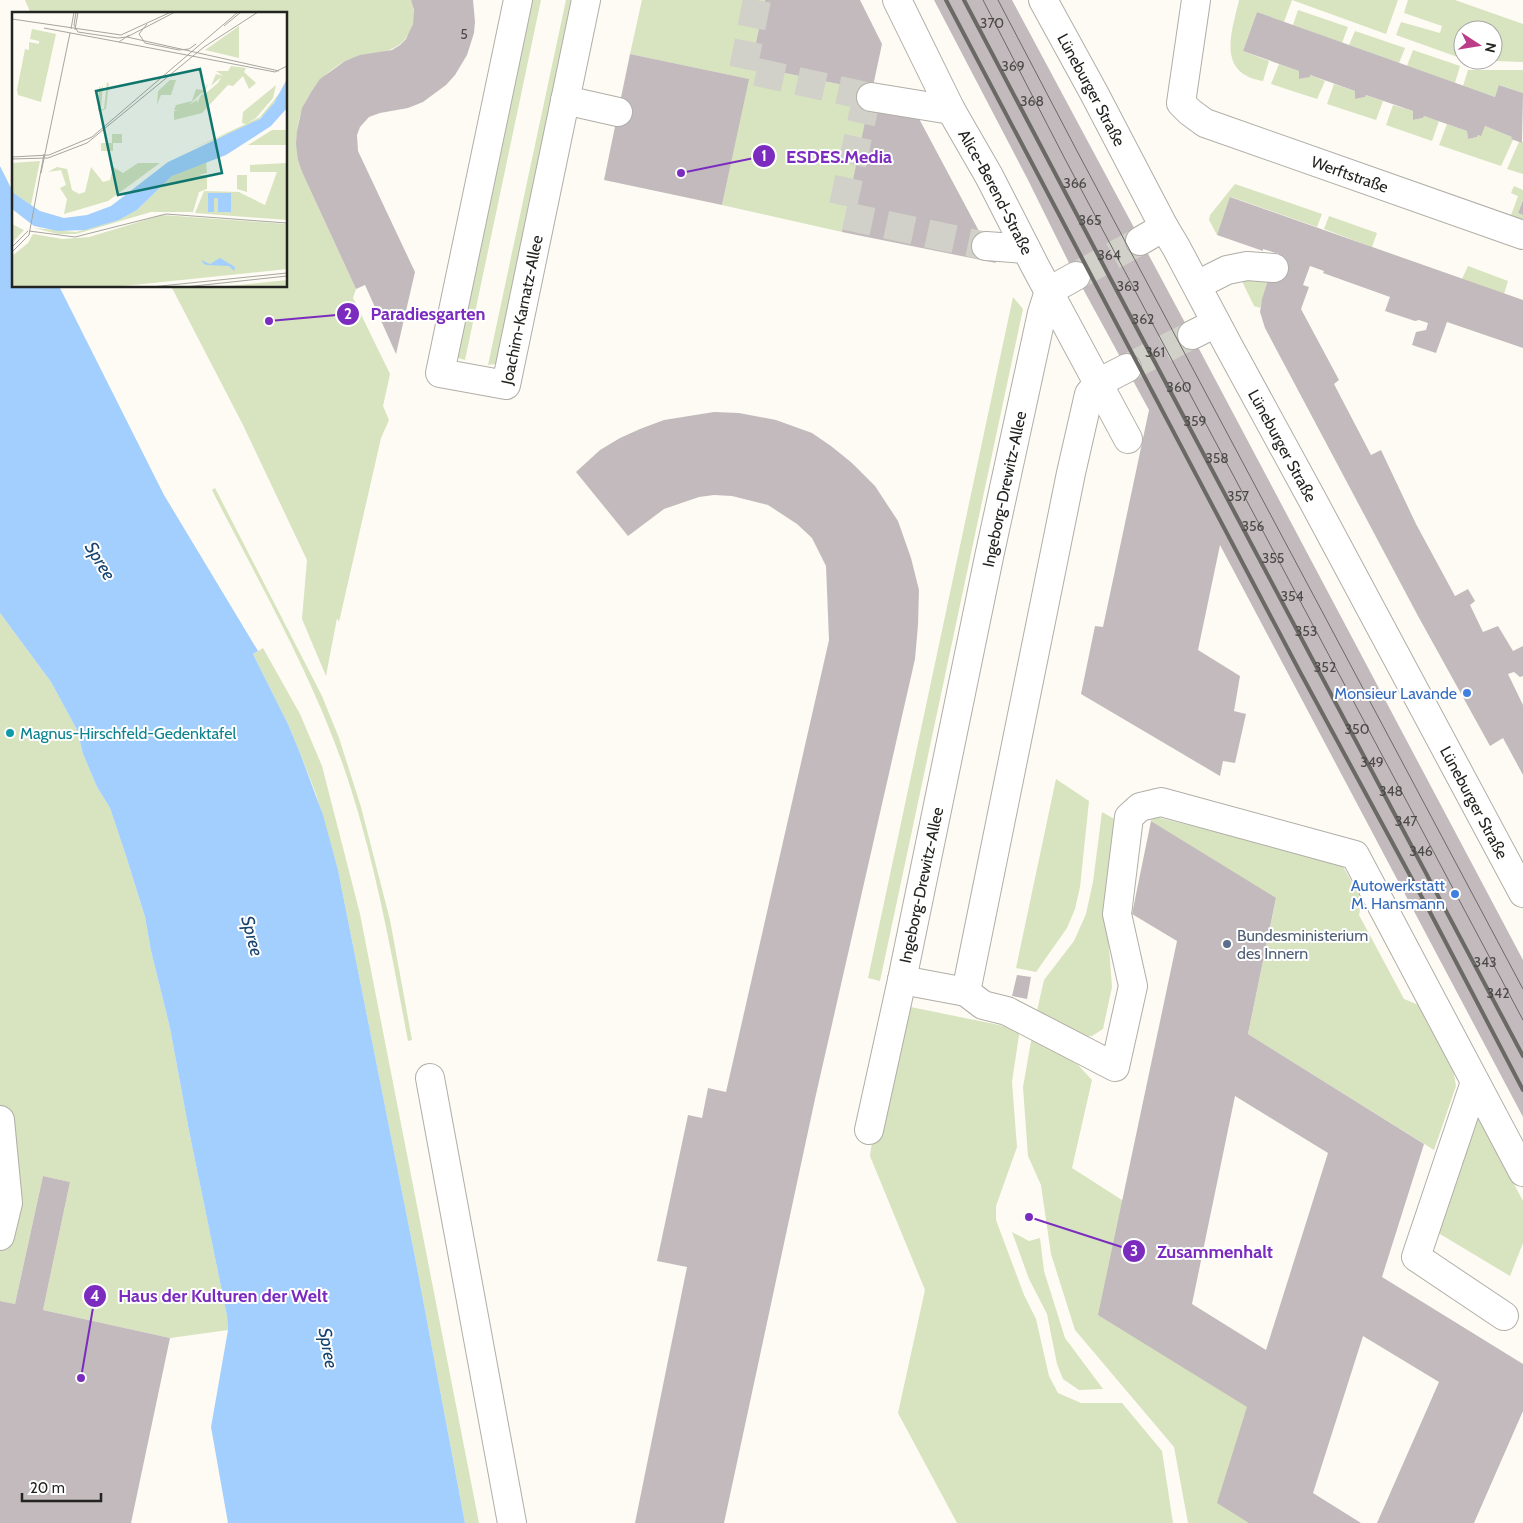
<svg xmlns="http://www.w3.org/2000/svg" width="1523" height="1523" viewBox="0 0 1523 1523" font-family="Cabin,sans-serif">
	<rect width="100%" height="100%" fill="#fdfbf3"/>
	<!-- green -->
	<path fill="#d8e3bf" d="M25,0H411C415,10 415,20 411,30C397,58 370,51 345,61C339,64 334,68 329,72C299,97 290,135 302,172L356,289L353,298L390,374L383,406L389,420L381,438L339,622L337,618L326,676L302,619L307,560L243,425L171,286H286V14H31Z
		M530,0H541L465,360L458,358L456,348Z
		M566,0H578L501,359L495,364L488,365Z
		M642,0H765L751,66L872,91L842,232L722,205L748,79L630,54Z
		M1239,0H1398L1386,34L1292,0L1284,22L1257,12L1243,51L1269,61L1263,81C1258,80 1252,79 1247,76C1219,62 1234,24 1239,0Z
		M1408,0H1455L1523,24V62L1466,60H1493V30H1463V59L1396,35L1401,22L1440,33L1442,26L1404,13Z
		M1298,10L1348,27L1342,43L1293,25Z
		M1355,31L1405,48L1399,63L1349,45Z
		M1413,50L1460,66L1455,83L1407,66Z
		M1279,64L1299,71L1300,79L1309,77L1310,75L1325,81L1317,99L1271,84Z
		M1468,70H1523V93L1500,85L1495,97L1463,86Z
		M1334,84L1355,91V99L1365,97L1366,95L1383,101L1376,120L1327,104Z
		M1393,105L1413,111L1414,120L1423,118L1424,116L1439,121L1432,141L1386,125Z
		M1447,124L1467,131L1468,139L1477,137L1485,126L1512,137L1511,139L1513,140L1501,166L1439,145Z
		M1523,141V174L1507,169L1519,142L1522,143Z
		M1235,184L1322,214L1317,227L1231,197L1217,235L1209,220L1210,215Z
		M1514,186L1523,190V199L1518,213L1523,215V222L1510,218L1518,196L1511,193Z
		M1329,216L1377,233L1372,247L1324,229Z
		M1468,266L1508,281L1504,294L1462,279Z
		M1270,274L1260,308L1254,306L1239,275Z
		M1013,297L1023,309L880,981L868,978Z
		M215,488L322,696L339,738L361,807L390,920L412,1040L408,1041C392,956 377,871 351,789C318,684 261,587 212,490Z
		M0,613L51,682L77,730L83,754L97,787L110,808L126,856L145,917L151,951L170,1028L189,1131L227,1316L228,1330L170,1338L43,1310L70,1182L43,1176L15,1304L0,1301Z
		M263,648L300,714L322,766L360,914L479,1523H465L415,1257L338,870L316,794L300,753L288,724L253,654Z
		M1056,779L1089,801L1080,887L1075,909L1067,928L1036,972L1016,968Z
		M1102,812L1118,821L1109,861L1106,908L1112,987L1103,1029L1092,1036L1081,1037L1036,1015L1044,980L1074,941L1086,914L1093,882Z
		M1152,816L1341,863L1362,900L1359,915L1404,999L1421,1006L1453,1068L1456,1086L1434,1150L1248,1034L1276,899L1151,821Z
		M891,1003L1004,1026L1005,1021L1020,1028L1012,1082L1017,1147L996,1206V1220L1024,1295L1036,1319L1049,1376L1058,1393L1081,1403H1122L1162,1451L1173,1523H957L898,1413L925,1290L870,1156Z
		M1032,1036L1078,1065L1092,1080L1072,1168L1122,1200L1247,1407L1249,1523H1188L1174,1447L1075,1330L1051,1254L1041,1185L1028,1156L1023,1087Z
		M1472,1118L1480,1121L1523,1201V1243L1510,1276L1440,1234L1436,1222Z
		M1012,1232L1029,1241L1040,1238L1044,1271L1065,1338L1103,1389L1079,1390L1063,1379L1057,1364L1047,1314L1029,1279Z"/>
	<!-- water -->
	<path fill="#a3cffe" d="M0,166L14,194V286H59L164,495L258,651L253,654L288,724L300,753L323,815L338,870L415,1257L465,1523H228L211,1427L228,1330L227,1316L189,1131L170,1028L151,951L145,917L126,856L110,808L97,787L83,754L77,730L51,682L0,613Z"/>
	<!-- building -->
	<path fill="#c3babd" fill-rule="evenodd" d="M411,0H473L475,22L474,33L467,55L455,75L446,85L423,102L408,108L380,113L369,117L360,127L357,135L358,151L415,272L396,354L365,285L356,289L302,172L298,160L296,144L297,131L302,108L311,92L320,79L345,61L360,55L392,50L400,45L406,39L413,24L414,10Z
		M765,0H860L882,44L872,91L751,66Z
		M934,0H1012L1198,347L1523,960V1117L1220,545L1198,650L1240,676L1234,711L1246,714L1235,763L1223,761L1220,776L1081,694L1095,626L1103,627L1149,410L1070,265L1028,180Z
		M1257,12L1495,97L1499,85L1523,93L1522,143L1511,139L1512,137L1485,126L1481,136L1478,135L1477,137L1468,139L1467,131L1424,116L1423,118L1413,120V111L1366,95L1365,97L1355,99V91L1310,75V77L1299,79V71L1243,51Z
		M630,54L749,79L722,205L604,180Z
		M869,103L916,113L996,263L842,232Z
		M1230,197L1523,300V348L1447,322L1436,353L1412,345L1416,332L1426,330L1428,323L1419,320L1415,321L1385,311L1390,297L1323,273L1324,271L1310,266L1303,285L1309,287L1301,309L1339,380L1334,384L1371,455L1381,450L1416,524L1455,596L1468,589L1475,601L1470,605L1483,632L1498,626L1513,651L1523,646V676L1520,677L1514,672L1508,674L1523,705V775L1503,738L1490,746L1418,616L1265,328L1260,312L1262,299L1270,274L1272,275L1279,254L1263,249V251L1217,235Z
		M1523,200V215L1518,213Z
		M714,412L739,413L776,420L812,433L831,446L852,463L875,486L898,521L911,558L919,590L918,625L915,659L815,1099L724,1523H635L687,1267L657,1261L688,1115L702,1118L708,1088L726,1092L829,640L826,566L812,538L797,524L768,505L732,496L714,495L699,497L664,509L628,536L576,472L600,450L620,438L640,429L664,420Z
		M1151,821L1276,898L1248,1034L1424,1144L1382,1277L1523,1364V1411L1474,1523H1377L1439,1382L1363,1336L1313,1493L1361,1523H1249L1217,1503L1247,1407L1098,1315L1177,941L1132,914ZM1235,1096L1328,1153L1266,1350L1192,1304Z
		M1017,975L1031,977L1027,999L1012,996Z
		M43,1176L70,1182L43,1310L170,1338L131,1523H0V1301L15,1304Z"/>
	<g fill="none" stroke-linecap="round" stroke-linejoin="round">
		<!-- minor-tunnel -->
		<path stroke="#d1d0c9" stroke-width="28" stroke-dasharray="28 14" stroke-linecap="butt" d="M757,0L743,69L871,97
			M867,96L841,215L986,246
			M1076,276L1140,241
			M1127,368L1192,335"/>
		<!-- minor casing -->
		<g stroke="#b0aea7" stroke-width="30">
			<g id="minor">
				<path id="s1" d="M518,0L440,373L506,385L586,0"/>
				<path id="s2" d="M897,0L951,110L989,176L1035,266L1128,439"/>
				<path id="s3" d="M1043,0L1094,93L1164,227L1176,247L1228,345L1312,499L1523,893"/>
				<path id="s4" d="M1196,0L1181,103L1190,112L1205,123L1523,235"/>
				<path d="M871,97L951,110"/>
				<path d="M565,100L618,112"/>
				<path d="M1140,241L1164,227"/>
				<path d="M986,246L1026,249"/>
				<path d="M1076,276L1049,291L1042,313L989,557L902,980L966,992L1071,473L1089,394L1098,383L1127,368"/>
				<path d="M1197,285L1227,270L1247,266L1274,268"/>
				<path d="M1192,335L1216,323"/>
				<path d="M966,992L983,1005L1007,1011L1115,1067L1133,986L1117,914L1129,817L1140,807L1161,802L1355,855L1523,1172"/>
				<path d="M430,1078L512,1523"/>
				<path d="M1475,1082L1416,1257L1504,1316"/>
				<path d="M0,1120L8,1203L0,1236"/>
				<path d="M869,1130L902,980"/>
			</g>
		</g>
		<!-- minor -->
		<use href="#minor" stroke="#fff" stroke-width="28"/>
		<!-- tram -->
		<path stroke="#6a6965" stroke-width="1" d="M983,0L1065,159L1523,1020
			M998,0L1077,151L1523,989"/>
		<!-- rail -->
		<path stroke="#6a6965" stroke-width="4" d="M946,0L1300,672L1432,916L1523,1090
			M964,0L1107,272L1523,1056"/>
	</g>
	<!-- markers -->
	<g fill="#3f7fe0" stroke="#fff" stroke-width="2">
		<circle cx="1467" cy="693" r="5"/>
		<circle cx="1455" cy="894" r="5"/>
	</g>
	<circle fill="#0f9aa8" stroke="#fff" stroke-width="2" cx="10" cy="733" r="5"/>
	<circle fill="#5c6f8a" stroke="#fff" stroke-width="2" cx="1227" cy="944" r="5"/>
	<g text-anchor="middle" stroke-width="4" stroke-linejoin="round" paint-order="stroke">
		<!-- number labels -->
		<g font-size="14" fill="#4b4947">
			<text x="992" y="28">370</text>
			<text x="464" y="39">5</text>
			<text x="1013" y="71">369</text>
			<text x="1032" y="106">368</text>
			<text x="1075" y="188">366</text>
			<text x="1090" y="225">365</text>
			<text x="1109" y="260">364</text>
			<text x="1128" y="291">363</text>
			<text x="1143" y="324">362</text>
			<text x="1155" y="357">361</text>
			<text x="1179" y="392">360</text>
			<text x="1195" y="426">359</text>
			<text x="1217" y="463">358</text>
			<text x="1238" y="501">357</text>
			<text x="1253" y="531">356</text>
			<text x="1273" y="563">355</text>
			<text x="1292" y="601">354</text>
			<text x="1306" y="636">353</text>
			<text x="1325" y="672">352</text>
			<text x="1357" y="734">350</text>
			<text x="1372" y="767">349</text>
			<text x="1391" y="796">348</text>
			<text x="1406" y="826">347</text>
			<text x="1421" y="856">346</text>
			<text x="1485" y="967">343</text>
			<text x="1498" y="998">342</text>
		</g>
		<!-- street labels -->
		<g font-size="16" fill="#232320" stroke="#fff">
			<text dy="6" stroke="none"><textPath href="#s3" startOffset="102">Lüneburger Straße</textPath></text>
			<text dy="6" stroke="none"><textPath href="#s4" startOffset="289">Werftstraße</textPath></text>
			<text dy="6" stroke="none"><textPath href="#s2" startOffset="216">Alice-Berend-Straße</textPath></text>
			<text dy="6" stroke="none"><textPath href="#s1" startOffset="525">Joachim-Karnatz-Allee</textPath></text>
			<text dy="6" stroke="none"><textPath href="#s3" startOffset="506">Lüneburger Straße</textPath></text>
			<text transform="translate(1004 489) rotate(-78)" y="6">Ingeborg-Drewitz-Allee</text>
			<text dy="6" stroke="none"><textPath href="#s3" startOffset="911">Lüneburger Straße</textPath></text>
			<text transform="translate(921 885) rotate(-78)" y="6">Ingeborg-Drewitz-Allee</text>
		</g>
		<!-- shop labels -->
		<g font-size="16" fill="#366cbe" stroke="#fff" text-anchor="end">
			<text x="1457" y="699">Monsieur Lavande</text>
			<text x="1445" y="891">Autowerkstatt<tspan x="1445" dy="18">M. Hansmann</tspan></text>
		</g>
		<!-- culture labels -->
		<g font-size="16" fill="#0d838f" stroke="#fff" text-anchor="start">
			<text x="20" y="739">Magnus-Hirschfeld-Gedenktafel</text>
		</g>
		<!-- service labels -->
		<g font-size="16" fill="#4e5e75" stroke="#fff" text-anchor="start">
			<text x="1237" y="941">Bundesministerium<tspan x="1237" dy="18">des Innern</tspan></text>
		</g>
		<!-- water labels -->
		<g font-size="18" font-style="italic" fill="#15436e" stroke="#fff">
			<text transform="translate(100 561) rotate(59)" y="6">Spree</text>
			<text transform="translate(252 936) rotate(75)" y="6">Spree</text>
			<text transform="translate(328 1348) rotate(80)" y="6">Spree</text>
		</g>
	</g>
	<!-- overview -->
	<g transform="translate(12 12)">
		<rect width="275" height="275" fill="#fdfbf3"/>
		<path d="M227,14V46L193,38L203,31ZM20,17L44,22L29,90L6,83L5,78L13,37L17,38V30L27,32V29L18,27ZM219,54L234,56L232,60L244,71L237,77L231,64L221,74L216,73L190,101L162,108V99L166,98H162L164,93L180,89L184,77L191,78L196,72L193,80L188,82L177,93L185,88V91L189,83L194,81L206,71L209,65L199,74L204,62L211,64L204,59H216ZM158,68H164L159,83H149L145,93L146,79ZM95,70L97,72L94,97L92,98L86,99L87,74L89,77L91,73L89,97H92ZM264,73L261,86L244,106L231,114L221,119L173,140L234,112L230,111L231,100ZM271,77L258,97L245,109L223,121L147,156L248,105ZM260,118H275V133H236ZM100,122H110V131H101V139H89V131H100ZM194,148L195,161L186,163H195V177L187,180L181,200H139L64,222H46L22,216L64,220L107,208L125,198L160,164ZM28,149L19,193L0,180V151ZM126,151H148L96,189L52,202L55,187L48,176L54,173L49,158L36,160L45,155L55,157L60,178L67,182L73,180L79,155L91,170L98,168L101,155L111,161ZM275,151V208L183,201L192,179L227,180L253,193L265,160H238V153ZM225,163H235V180L225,177ZM150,203L275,212V257L102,275H0V244L16,231L21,222L51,227L77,225ZM0,212L12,218L1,230L0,229ZM275,268V275H207Z" fill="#d8e3bf"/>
		<path d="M275,67V96L259,114L214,143L160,164L125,198L107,208L73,218L46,219L22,214L0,197V180L28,199L52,206L75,203L99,194L156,150L248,107L262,91ZM196,181H219V200H206V186H202V200H196ZM208,246L223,255L222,259L217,254L195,253L192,252L189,248L198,252Z" fill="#a3cffe"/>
		<path fill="none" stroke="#a6a59f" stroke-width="1" d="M64,0L62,13L66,20L106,26L115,25L163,0M0,7L109,23L159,0M135,12L127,22L133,31L167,38L177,37L184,32M212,14L229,0M32,16L107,30L117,23M59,17L62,0M63,18L66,0M115,25L267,59M107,30L263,60L275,54M0,145L37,143L80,125L226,0M0,147L36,146L75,131L192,35L246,0M29,161L58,21M17,219L63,225L154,202L275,211M0,235L16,219M0,240L17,223L32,142M139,275L275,261M173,275L275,264"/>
		<path fill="#0f766e" fill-opacity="0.15" stroke="#0f766e" stroke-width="2.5" d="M188,57L210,161L106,183L84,79Z"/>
		<rect width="275" height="275" fill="none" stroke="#232320" stroke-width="2.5"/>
	</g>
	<!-- callouts -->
	<path fill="none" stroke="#7b2cbf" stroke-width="2" d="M681 173L764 156M269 321L348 314M1029 1217L1134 1251M81 1378L95 1296"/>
	<g fill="#7b2cbf" stroke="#fff" stroke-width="2">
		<circle cx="681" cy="173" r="5"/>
		<circle cx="269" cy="321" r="5"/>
		<circle cx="1029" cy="1217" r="5"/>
		<circle cx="81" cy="1378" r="5"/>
		<circle cx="764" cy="156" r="12"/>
		<circle cx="348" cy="314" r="12"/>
		<circle cx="1134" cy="1251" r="12"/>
		<circle cx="95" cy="1296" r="12"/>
	</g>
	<g font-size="15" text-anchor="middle" font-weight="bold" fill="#fff">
		<text x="764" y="161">1</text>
		<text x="348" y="319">2</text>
		<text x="1134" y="1256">3</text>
		<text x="95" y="1301">4</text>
	</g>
	<g font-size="18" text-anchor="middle" font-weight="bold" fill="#7b2cbf" stroke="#fff" stroke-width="4" stroke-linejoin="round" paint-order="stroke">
		<text x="839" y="163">ESDES.Media</text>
		<text x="428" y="320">Paradiesgarten</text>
		<text x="1215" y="1258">Zusammenhalt</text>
		<text x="223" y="1302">Haus der Kulturen der Welt</text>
	</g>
	<!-- north arrow -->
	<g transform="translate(1478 45) rotate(102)"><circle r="24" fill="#ffffff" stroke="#a7a7a6"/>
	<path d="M0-4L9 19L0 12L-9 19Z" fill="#bb3c87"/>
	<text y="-8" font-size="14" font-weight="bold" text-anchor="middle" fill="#232320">N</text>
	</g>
	<!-- scale -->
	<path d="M22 1493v8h79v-8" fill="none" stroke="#232320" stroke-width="2.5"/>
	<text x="30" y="1493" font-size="15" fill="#232320" stroke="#ffffff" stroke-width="4" paint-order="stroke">20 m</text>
</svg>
